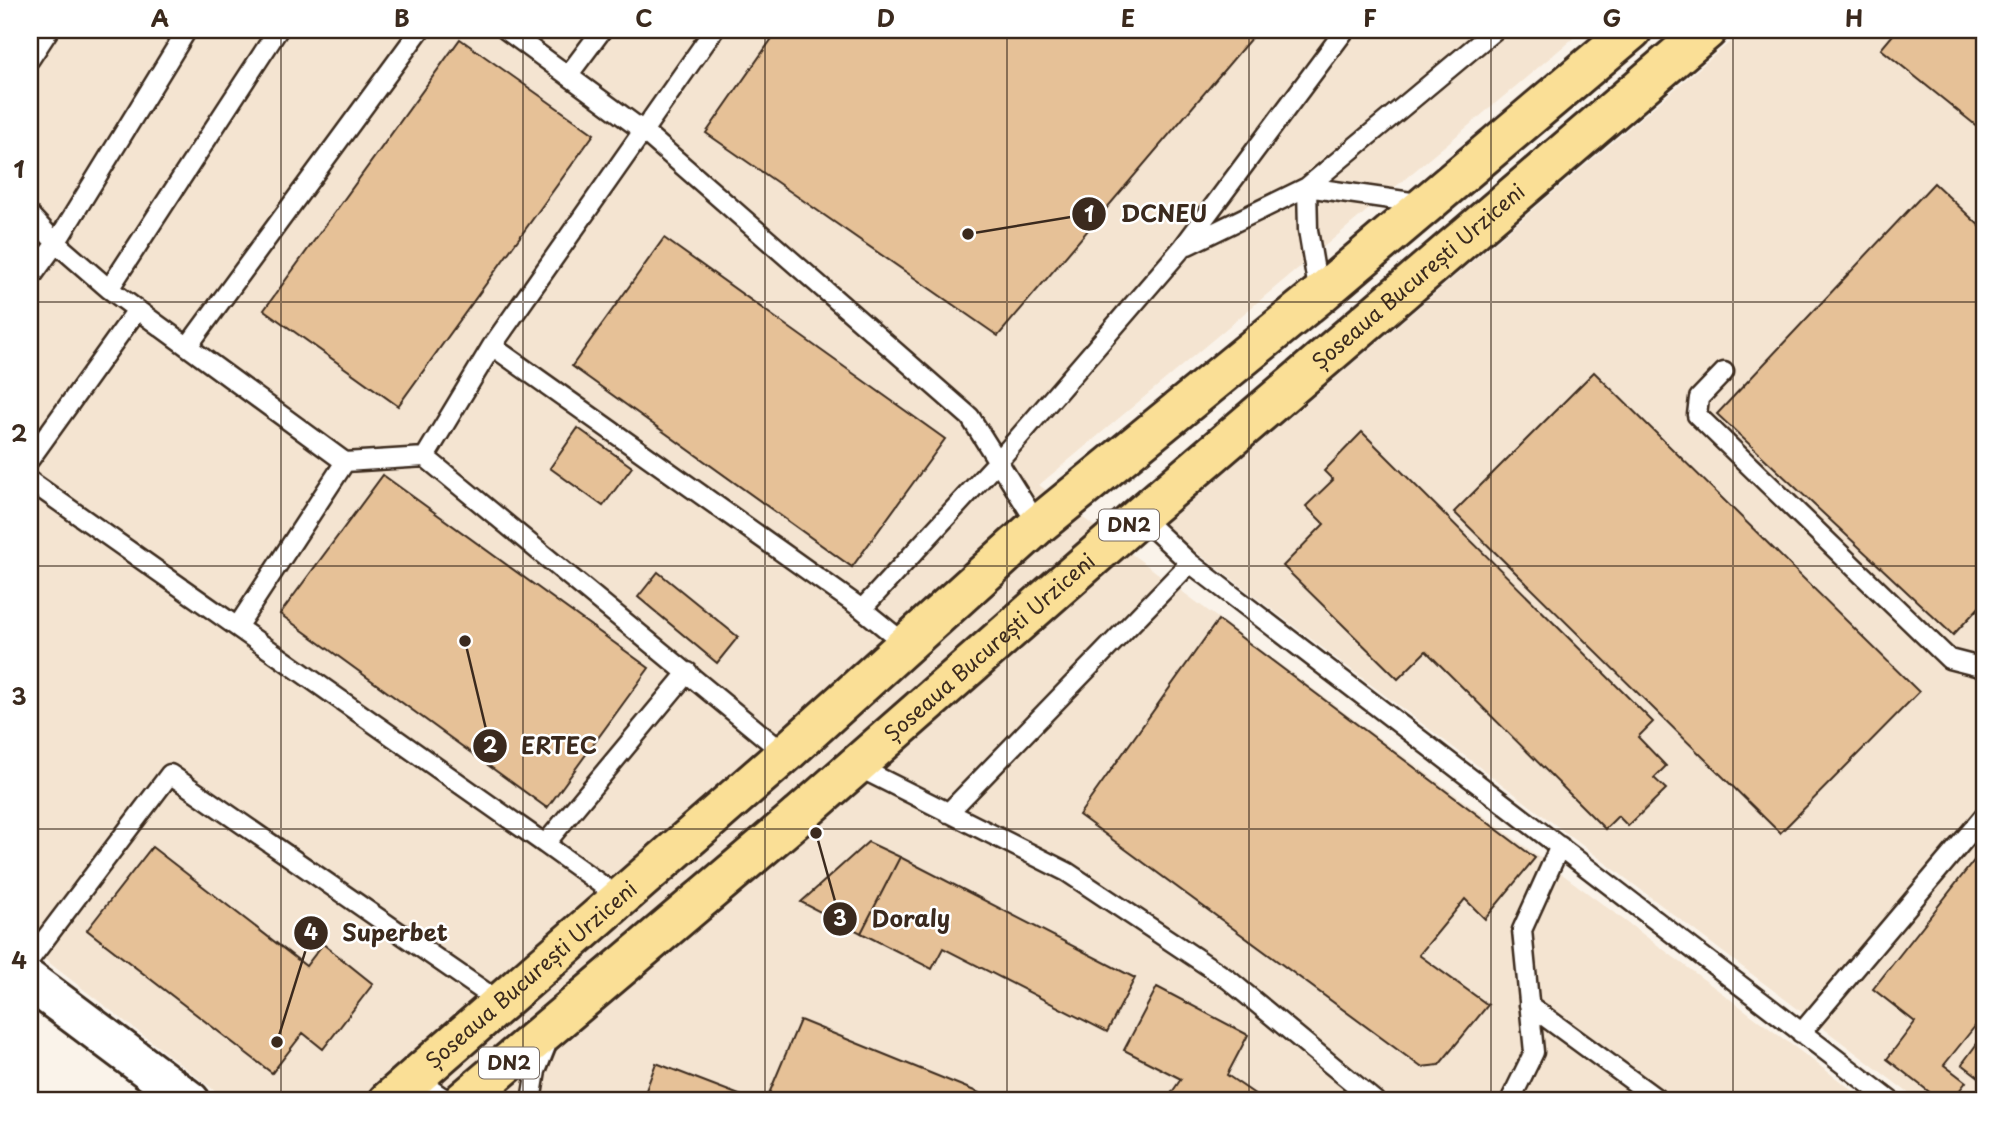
<svg xmlns="http://www.w3.org/2000/svg" width="2014" height="1131" viewBox="0 0 2014 1131" font-family="'Playpen Sans',sans-serif">
	<rect width="100%" height="100%" fill="#faf3ea"/>
	<filter id="ink" filterUnits="userSpaceOnUse"><feTurbulence type="fractalNoise" baseFrequency=".0143" numOctaves="2"/><feDisplacementMap in="SourceGraphic" scale="14" xChannelSelector="R" yChannelSelector="G"/><feConvolveMatrix kernelMatrix="1 2 1 2 8 2 1 2 1" color-interpolation-filters="sRGB"/></filter>
	<g filter="url(#ink)">
		<!-- built -->
		<path fill="#f4e4d1" d="M30,30H1583L1039,485L1867,1101H228L30,948Z
			M1744,30H1984V1101H1919L1162,526Z"/>
		<!-- building -->
		<path fill="#e6c197" stroke="#3b2a1e" stroke-width="2" d="M778,30H1258L998,336L706,133Z
			M1897,30H1984V132L1881,49Z
			M460,39L594,134L398,406L264,310Z
			M1934,183L1984,230V602L1953,635L1717,414Z
			M664,238L945,439L852,567L572,366Z
			M1594,372L1919,692L1780,833L1454,512Z
			M578,428L632,467L603,506L550,468Z
			M1362,432L1653,722L1638,737L1666,766L1654,778L1666,789L1628,826L1618,816L1605,829L1426,651L1398,679L1283,566L1324,524L1306,506L1333,480L1324,471Z
			M383,475L649,668L547,808L280,614Z
			M658,572L738,637L717,663L638,597Z
			M1218,620L1535,858L1485,919L1465,899L1419,955L1488,1005L1439,1065L1421,1067L1079,815Z
			M868,842L900,857L861,933L801,902Z
			M152,847L306,966L323,944L373,984L323,1049L303,1033L272,1073L87,930Z
			M1984,848V1015L1944,1065L1966,1082L1951,1101H1941L1887,1059L1915,1022L1873,989Z
			M900,857L1135,978L1107,1032L943,948L932,969L861,933Z
			M1157,987L1248,1035L1227,1075L1265,1101H1166L1181,1079L1124,1050Z
			M800,1020L999,1101H780L768,1096Z
			M1984,1034V1081L1962,1064Z
			M656,1063L755,1101H642Z"/>
		<g fill="none" stroke-linecap="round" stroke-linejoin="round">
			<!-- service casing -->
			<g stroke="#3b2a1e" stroke-width="23">
				<path id="service" d="M506,30L642,130L970,417L1038,525
					M714,30L492,346L425,457L785,754
					M30,59L49,30
					M569,74L602,30
					M30,215L56,243L109,289L345,462L425,457
					M1188,245L1307,187L1495,30
					M30,279L56,243L187,30
					M109,289L278,30
					M1319,295L1308,230L1307,187L1425,204
					M188,346L420,30
					M492,346L862,609L904,643
					M1724,372L1699,398L1697,415L1949,659L1984,668
					M30,459L137,310
					M30,481L545,844L688,672
					M1140,516L1190,563L1891,1101
					M862,609L1000,459L1183,247L1345,30
					M237,627L345,462
					M854,765L1067,872L1229,980L1375,1101
					M948,813L1190,563
					M545,844L620,898
					M30,959L170,774L501,1003
					M1529,1005L1660,1101
					M1801,1033L1984,816
					M414,1078L448,1101
					M531,1101L536,1071L548,1041
					M1510,1101L1534,1052L1522,930L1560,846"/>
			</g>
			<!-- tertiary casing -->
			<g stroke="#3b2a1e" stroke-width="44">
				<path id="tertiary" d="M30,981L190,1101"/>
			</g>
			<!-- trunk casing -->
			<g stroke="#3b2a1e" stroke-width="44">
				<g id="trunk">
					<path id="s1" d="M388,1101L785,754L1038,525L1319,295L1632,30"/>
					<path id="s2" d="M463,1101L793,821L1140,516L1707,30"/>
				</g>
			</g>
			<!-- service -->
			<use href="#service" stroke="#fff" stroke-width="18"/>
			<!-- tertiary -->
			<use href="#tertiary" stroke="#fff" stroke-width="38"/>
			<!-- trunk -->
			<use href="#trunk" stroke="#fadf96" stroke-width="38"/>
		</g>
	</g>
	<!-- grid -->
	<path fill="none" stroke="#3b2a1e" stroke-width="2" stroke-opacity="0.55" d="M281,30V1101M523,30V1101M765,30V1101M1007,30V1101M1249,30V1101M1491,30V1101M1733,30V1101M30,302H1984M30,566H1984M30,829H1984"/>
	<g text-anchor="middle" stroke-width="5" stroke-linejoin="round" paint-order="stroke">
		<!-- shield labels -->
		<g fill="#fff" stroke="#766a62" stroke-width="2">
			<rect x="1099" y="509.5" width="60" height="31" rx="5"/>
			<rect x="479" y="1047.5" width="60" height="31" rx="5"/>
		</g>
		<g font-size="19" font-weight="bold" fill="#3b2a1e">
			<text x="1129" y="532">DN2</text>
			<text x="509" y="1070">DN2</text>
		</g>
		<!-- street labels -->
		<g font-size="21" fill="#3b2a1e" stroke="#fff">
			<text dy="7" stroke="none"><textPath href="#s2" startOffset="1262">Șoseaua București Urziceni</textPath></text>
			<text dy="7" stroke="none"><textPath href="#s2" startOffset="695">Șoseaua București Urziceni</textPath></text>
			<text dy="7" stroke="none"><textPath href="#s1" startOffset="191">Șoseaua București Urziceni</textPath></text>
		</g>
	</g>
	<!-- callouts -->
	<path fill="none" stroke="#3b2a1e" stroke-width="2.5" d="M968 234L1089 214M465 641L490 746M816 833L840 919M277 1042L311 933"/>
	<g fill="#3b2a1e" stroke="#fff" stroke-width="2.5">
		<circle cx="968" cy="234" r="7"/>
		<circle cx="465" cy="641" r="7"/>
		<circle cx="816" cy="833" r="7"/>
		<circle cx="277" cy="1042" r="7"/>
		<circle cx="1089" cy="214" r="18"/>
		<circle cx="490" cy="746" r="18"/>
		<circle cx="840" cy="919" r="18"/>
		<circle cx="311" cy="933" r="18"/>
	</g>
	<g font-size="21" text-anchor="middle" font-weight="bold" fill="#fff">
		<text x="1089" y="222">1</text>
		<text x="490" y="753">2</text>
		<text x="840" y="926">3</text>
		<text x="311" y="940">4</text>
	</g>
	<g font-size="23" text-anchor="middle" font-weight="bold" fill="#3b2a1e" stroke="#fff" stroke-width="5" stroke-linejoin="round" paint-order="stroke">
		<text x="1164" y="222">DCNEU</text>
		<text x="559" y="754">ERTEC</text>
		<text x="911" y="927">Doraly</text>
		<text x="395" y="941">Superbet</text>
	</g>
	<!-- margin -->
	<rect width="2014" height="1131" fill="none" stroke="#fff" stroke-width="77"/>
	<rect x="38" y="38" width="1938" height="1054" fill="none" stroke="#3b2a1e" stroke-width="2.5"/>
	<g font-size="23" text-anchor="middle" font-weight="bold" fill="#3b2a1e">
		<text x="160" y="27">A</text>
		<text x="402" y="27">B</text>
		<text x="644" y="27">C</text>
		<text x="886" y="27">D</text>
		<text x="1128" y="27">E</text>
		<text x="1370" y="27">F</text>
		<text x="1612" y="27">G</text>
		<text x="1854" y="27">H</text>
		<text x="19" y="178">1</text>
		<text x="19" y="442">2</text>
		<text x="19" y="705">3</text>
		<text x="19" y="969">4</text>
	</g>
</svg>
